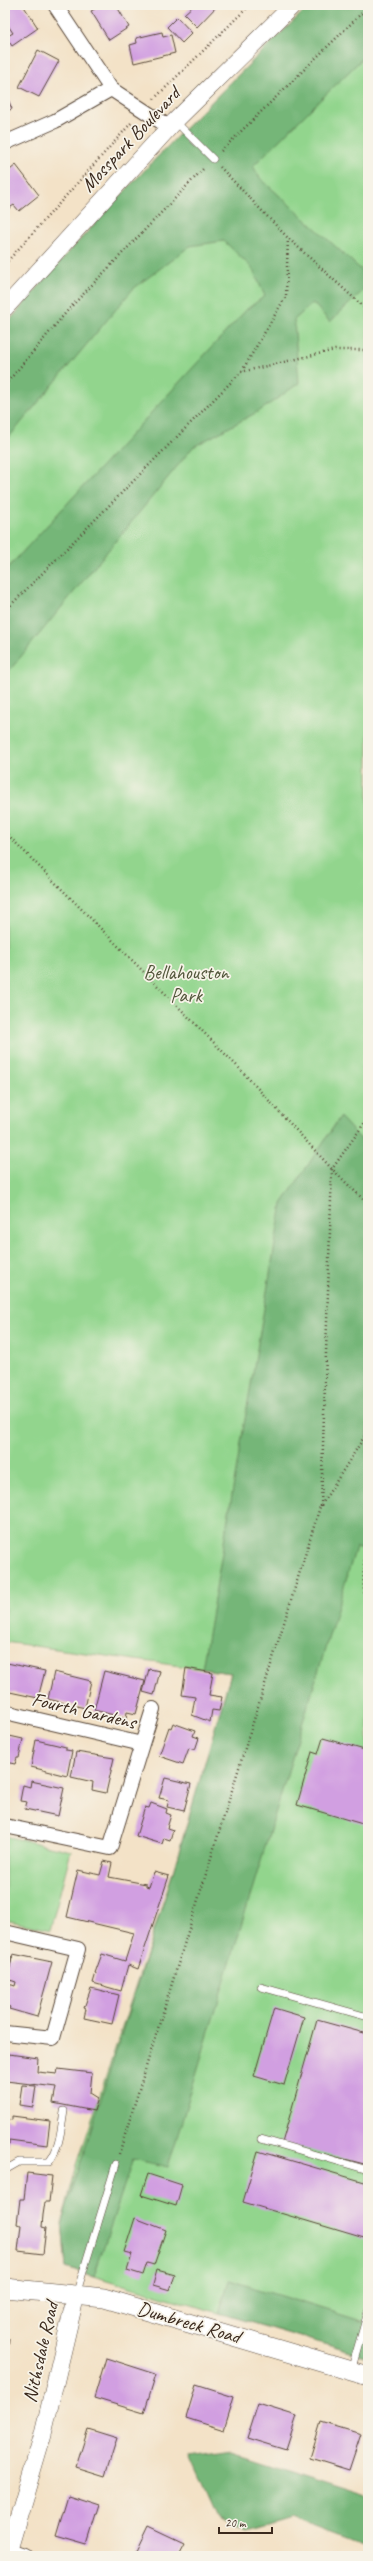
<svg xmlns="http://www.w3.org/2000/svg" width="373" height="2561" viewBox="0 0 373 2561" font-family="Caveat,sans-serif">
	<rect width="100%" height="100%" fill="#f7f3e8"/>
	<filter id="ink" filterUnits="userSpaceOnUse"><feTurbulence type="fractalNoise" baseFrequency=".025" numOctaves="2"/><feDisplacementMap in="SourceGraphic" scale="8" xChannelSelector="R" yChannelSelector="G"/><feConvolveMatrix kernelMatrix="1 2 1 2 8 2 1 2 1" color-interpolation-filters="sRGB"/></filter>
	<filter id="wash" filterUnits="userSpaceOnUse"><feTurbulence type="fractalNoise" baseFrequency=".012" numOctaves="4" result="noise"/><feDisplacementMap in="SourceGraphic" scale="16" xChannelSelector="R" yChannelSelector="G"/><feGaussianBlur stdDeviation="0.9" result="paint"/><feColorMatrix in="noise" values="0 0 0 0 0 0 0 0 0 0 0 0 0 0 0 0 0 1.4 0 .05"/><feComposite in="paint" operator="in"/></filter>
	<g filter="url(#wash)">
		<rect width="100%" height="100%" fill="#f3e2c7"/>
		<!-- green -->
		<path fill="#92d58d" stroke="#668056" d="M312,5H368V2357L66,2268L62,2221L77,2165L173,1872L231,1673L5,1642V326C100,213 205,106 312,5Z
			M5,1836L71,1851L50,1930L5,1920Z"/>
		<!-- forest -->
		<path fill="#75b678" stroke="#58704b" d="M310,5H368V53L253,166L260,178L368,276V286L330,322L313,303L294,320L299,383L261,410L193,447L5,676V571L247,309L265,296L252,268L224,241L190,246L133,289L5,442V326C99,213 204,107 310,5Z
			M340,1117L368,1147V1551L356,1547L168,2167L133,2159L94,2276L66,2268L62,2221L173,1872L231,1673L202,1669L282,1204Z
			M229,2280L368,2323V2357L219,2313Z
			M231,2451L368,2495V2549L292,2520L248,2533L218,2520L190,2457Z"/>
		<g id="blocks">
			<!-- building -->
			<path fill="#d19fe1" d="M10,5H23L38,28L12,46L6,37L13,33L5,21V9Z
				M102,5H116L129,27L109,40L91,11Z
				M194,5H218L197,27L184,14Z
				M177,17L192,33L182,43L167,27Z
				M162,32L163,37L171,35L175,53L134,63L130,45L137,43L136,38Z
				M38,50L59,61L39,97L19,87Z
				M5,92L12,109L5,112Z
				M16,165L39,195L19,211L14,205L5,211V197L7,195L5,193V174Z
				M7,1663L45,1671L38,1698L5,1691Z
				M186,1668L213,1673L209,1695L222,1697L219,1711L212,1710L210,1722L192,1715L195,1697L182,1695Z
				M149,1669L160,1671L154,1695L143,1692Z
				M104,1671L145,1681L136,1714L127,1712L126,1718L94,1710Z
				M54,1672L91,1681L85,1708L48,1699Z
				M173,1723L195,1731L193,1736L199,1738L195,1750L189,1748L183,1764L159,1756L169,1727L171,1728Z
				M5,1735L23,1739L19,1758H17L15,1764L5,1762Z
				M323,1738L368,1751V1820L366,1825L297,1805L312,1752L318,1754Z
				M36,1740L66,1747V1750L72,1751L67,1776L31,1767Z
				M76,1752L114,1758L106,1793L92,1790L93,1782L71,1777Z
				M165,1778L191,1784L184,1811L167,1807L169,1800L159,1798Z
				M31,1781L64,1788L58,1816L25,1809L27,1802L20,1801L23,1785L30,1787Z
				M151,1803L167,1809L166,1813L171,1815L167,1828L173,1830L170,1840L164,1838L162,1844L136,1836L145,1807L149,1808Z
				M104,1861L112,1863L109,1877L146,1884V1886L149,1887L154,1872L169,1876L138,1969L128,1965L121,1991L93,1983L96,1973H95L102,1954L125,1961L134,1933L67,1917L78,1870L100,1875Z
				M13,1954L52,1962L37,2017L9,2009L10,2007L5,2005L6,1983L15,1986L16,1982L7,1979L8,1974L5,1973V1955L12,1957L9,1971Z
				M91,1988L119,1995L112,2024L84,2018L86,2009L84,2008Z
				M274,2008L304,2017L284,2085L254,2076Z
				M317,2020L368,2034V2165L282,2143Z
				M9,2054L38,2058L37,2072L57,2074L58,2069L92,2073L90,2093L98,2098L94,2111L53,2103L56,2087L6,2081Z
				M22,2085L36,2086L33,2107L19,2105Z
				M12,2116L50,2121L47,2145L9,2140V2145L5,2144V2119L12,2120Z
				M258,2151L368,2183V2225L364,2238L243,2202Z
				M27,2173L52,2176L49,2202H45L43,2215L42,2227L46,2228L43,2254L18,2251L21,2225L17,2224L20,2199H24Z
				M148,2174L182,2185L176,2206L141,2195Z
				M135,2218L166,2230L154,2265L147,2263L143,2275L127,2270L132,2254L124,2252Z
				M157,2270L175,2275L170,2290L153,2285Z
				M5,2339H9L6,2378H5Z
				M106,2358L156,2374L144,2413L94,2398Z
				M196,2385L234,2397L224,2430L186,2418Z
				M258,2404L297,2416L286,2450L247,2438Z
				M321,2422L361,2434L349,2470L310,2458Z
				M88,2429L117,2438L105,2476L76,2467Z
				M68,2495L99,2505L87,2544L56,2535Z
				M149,2526L185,2543L178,2556H142L136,2553Z"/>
		</g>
	</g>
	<g filter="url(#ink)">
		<use href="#blocks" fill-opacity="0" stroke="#574637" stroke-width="1"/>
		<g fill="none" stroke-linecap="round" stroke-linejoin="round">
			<!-- service casing -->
			<g stroke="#574637" stroke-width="8">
				<path id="service" d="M175,121L213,159
					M261,1987L368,2017
					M261,2139L368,2170
					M5,2170L19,2162H49C60,2148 61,2129 64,2111
					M76,2295L116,2164
					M351,2371L368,2312"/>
			</g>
			<!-- minor casing -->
			<g stroke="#574637" stroke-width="16">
				<path id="minor" d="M55,5L111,89L169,127
					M5,143L55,121L111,89
					M5,1712L142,1744L153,1709
					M5,1826L110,1848L142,1744
					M5,1932L78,1949L53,2038L5,2033
					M9,2551L24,2556"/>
			</g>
			<!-- tertiary casing -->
			<g stroke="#574637" stroke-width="18">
				<path id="tertiary" d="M5,308L175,121L293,5
					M7,2556L43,2434L76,2295"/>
			</g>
			<!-- secondary casing -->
			<g stroke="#574637" stroke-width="20">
				<path id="secondary" d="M5,2288L104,2298L368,2376"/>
			</g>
			<!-- path -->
			<path stroke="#574637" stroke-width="2.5" stroke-dasharray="1 3" stroke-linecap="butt" d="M154,99L250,5
				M221,151L368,7
				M220,167L288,238L368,311
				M5,264L133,121
				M242,371L286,296L288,238
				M5,385L69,309L205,167
				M5,611L241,372L335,350H368
				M5,832L238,1067L332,1169L368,1204
				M321,1506L332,1169L368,1118
				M368,1558L365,1556C363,1572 362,1594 368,1609
				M119,2154L320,1507L368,1431"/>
			<!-- service -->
			<use href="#service" stroke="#fff" stroke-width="7"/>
			<!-- minor -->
			<use href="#minor" stroke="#fff" stroke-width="14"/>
			<!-- tertiary -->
			<use href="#tertiary" stroke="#fff" stroke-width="17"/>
			<!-- secondary -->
			<use href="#secondary" stroke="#fff" stroke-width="19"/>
		</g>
	</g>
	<g text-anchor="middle" stroke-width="3.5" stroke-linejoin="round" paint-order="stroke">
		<!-- street labels -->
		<g font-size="20" fill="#3b2a1e" stroke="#f7f3e8">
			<text transform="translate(130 139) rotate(-47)" y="7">Mosspark Boulevard</text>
			<text transform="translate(84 1710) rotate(13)" y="7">Fourth Gardens</text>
			<text transform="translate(189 2322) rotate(16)" y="7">Dumbreck Road</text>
			<text transform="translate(40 2352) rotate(-77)" y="7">Nithsdale Road</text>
		</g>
		<!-- park labels -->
		<g font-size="20" fill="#51553a" stroke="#f7f3e8">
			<text x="186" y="979">Bellahouston<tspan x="186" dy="23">Park</tspan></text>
		</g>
	</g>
	<!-- margin -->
	<rect width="373" height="2561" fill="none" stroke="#f7f3e8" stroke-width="20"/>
	<!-- scale -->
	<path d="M219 2527v6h53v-6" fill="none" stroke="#3b2a1e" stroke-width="2"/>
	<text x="225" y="2527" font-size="12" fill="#3b2a1e" stroke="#f7f3e8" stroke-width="3" paint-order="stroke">20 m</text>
</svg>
